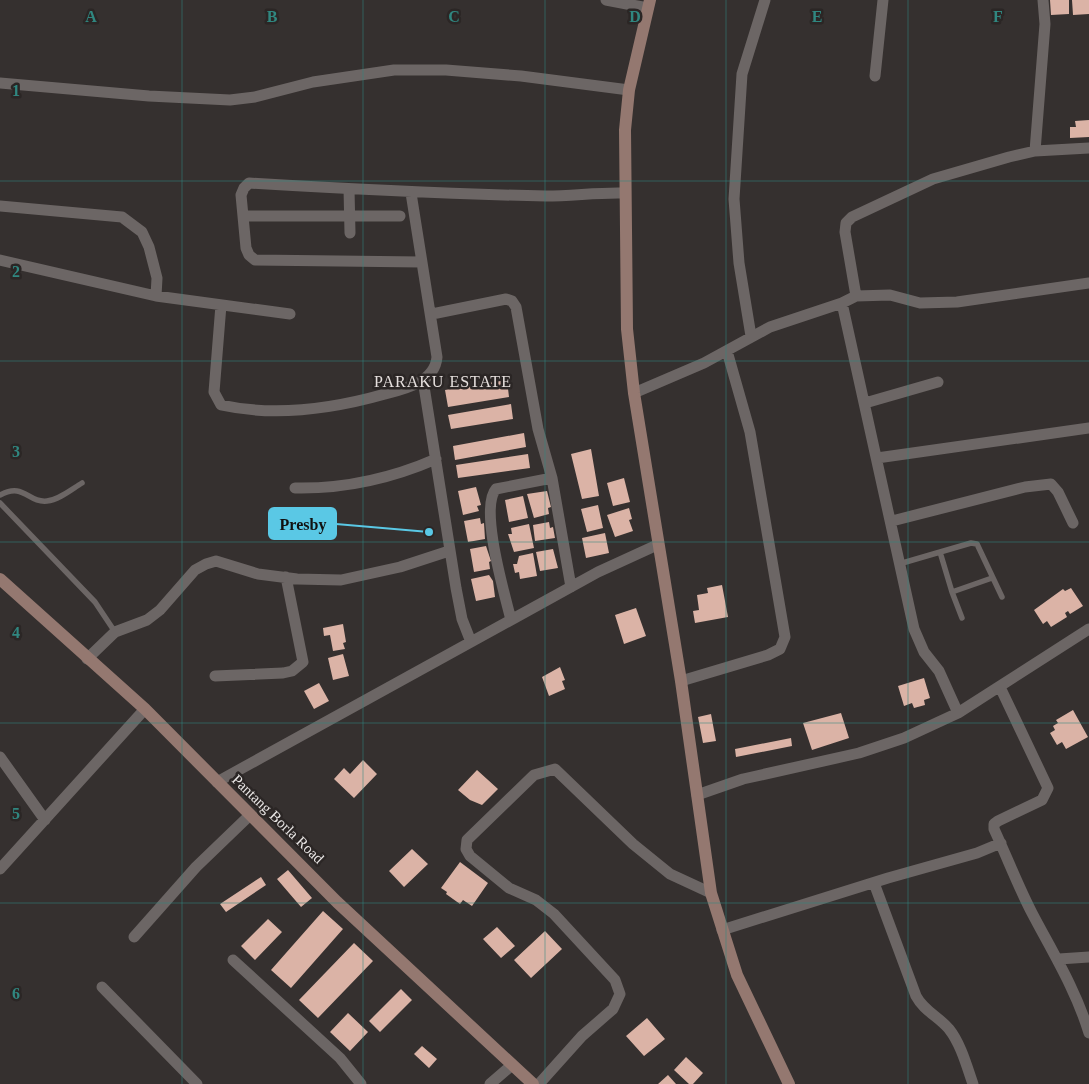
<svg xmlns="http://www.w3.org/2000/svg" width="1089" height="1084" viewBox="0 0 1089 1084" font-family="Georgia,serif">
	<rect width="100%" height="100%" fill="#35302f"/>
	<!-- building -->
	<path fill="#dbb3a6" d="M1050,0H1069V14L1051,15Z
		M1072,0H1089V14L1073,15Z
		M1089,120V137L1070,138V127H1076L1075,121Z
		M507,380L509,397L448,407L445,390Z
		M511,404L513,419L451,429L448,415Z
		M524,433L526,447L455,460L453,446Z
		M591,449L599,496L582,499L571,454Z
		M528,454L530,468L458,478L456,465Z
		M624,478L630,502L613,506L607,483Z
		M476,487L481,505L477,506L479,511L463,515L458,491Z
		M547,491L551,507L548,508L549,514L534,518L527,494Z
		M523,496L528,518L509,522L505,500Z
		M598,505L603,528L587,532L581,509Z
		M629,508L632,519L629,520L633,531L615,537L607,515Z
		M480,518L481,524L484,523L485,539L468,542L464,521Z
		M549,522L550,528L553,527L555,538L535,541L533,525Z
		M529,524L534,548L514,552L508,534H512L511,528Z
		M605,533L609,553L586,558L582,538Z
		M486,546L491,561L489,562L490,569L474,572L470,549Z
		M553,549L558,568L540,571L536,552Z
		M533,553L537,576L520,579L519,572L515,573L513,564H517L519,556Z
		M489,575L493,581L495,597L476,601L471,579Z
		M722,585L728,617L695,623L693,611L699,610L697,595L708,593L707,588Z
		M1071,588L1083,606L1070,614L1068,611L1065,613L1067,617L1051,627L1047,621L1043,624L1034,610L1063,589L1065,591Z
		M636,608L646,636L624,644L615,615Z
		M343,624L346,642L343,643L345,649L333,651L330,635L324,636L323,628Z
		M343,654L349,676L333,680L328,658Z
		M560,667L565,680L562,681L565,689L549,696L542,677Z
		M924,678L930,698L924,700L925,705L914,708L912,703L904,706L898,686Z
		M319,683L329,701L314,709L304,691Z
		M1073,710L1088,737L1066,749L1062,742L1057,745L1050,733L1055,730L1053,726L1058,723L1056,720Z
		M841,713L849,738L812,750L803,723Z
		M711,714L716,741L703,743L698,717Z
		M791,738L792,746L736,757L735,749Z
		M363,760L377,774L354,798L334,779L344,768L350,774Z
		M477,770L498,789L482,805L470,800L458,790Z
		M412,849L428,864L404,887L389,871Z
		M460,862L488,883L472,906L463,900L460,904L446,894L447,892L441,888Z
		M288,870L312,898L301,907L277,879Z
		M261,877L266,885L226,912L220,904Z
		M323,911L343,929L291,988L271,970Z
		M268,919L282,932L255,960L241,946Z
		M497,927L515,946L501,958L483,939Z
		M545,931L562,949L531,978L514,960Z
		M354,943L373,961L318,1018L299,1000Z
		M401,989L412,1000L380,1032L369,1021Z
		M348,1013L368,1032L350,1051L330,1032Z
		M647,1018L665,1039L644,1056L626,1036Z
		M422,1046L437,1059L429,1068L414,1054Z
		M686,1057L703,1073L693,1084H689L674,1070Z
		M668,1075L676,1084H658Z"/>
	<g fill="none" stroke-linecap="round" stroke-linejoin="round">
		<!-- lane -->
		<path stroke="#6c6665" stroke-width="5.5" d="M0,495C24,482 28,503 47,501C59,500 72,489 82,483
			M0,503L95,602L115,632
			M940,552L952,592L992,578
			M899,564L971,543L977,544L1002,597
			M952,592L962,618"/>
		<!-- street -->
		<path stroke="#6c6665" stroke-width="11" d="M606,0L648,8
			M875,76L883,0
			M0,83L149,96L230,100L255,97L313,82L394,70H446L521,76L629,90
			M1035,151L1045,24L1043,0
			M349,189L350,233
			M0,206L122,217L142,232L149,247L157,278L156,296
			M243,216H400
			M0,260L156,296L290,314
			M421,262L255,260L249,255L246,248L241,195L244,188L249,183C348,189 447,194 546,196C573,196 599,192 625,193
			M856,296L845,232L846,223L852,217L933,179L1009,157L1035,151L1089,148
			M842,303L914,629L924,652L939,671L958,713
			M221,305L214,392L221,405C275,417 332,409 385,394C405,389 435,382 437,357L411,193
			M432,314L506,299L512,301L516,307L538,429L552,478L571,587
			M751,336L739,263L734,199L742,74L765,0
			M423,380L456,588L462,619L471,642
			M634,393L704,363L770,327L842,303L856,296L890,295L920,303L957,302L1089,283
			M865,403L938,382
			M877,458L1089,428
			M295,488C344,489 390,479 436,459
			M892,521L1025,487L1051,484L1058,492L1073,523
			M511,620C505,595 479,508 496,489L552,478
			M87,659L115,632L147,620L160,610L195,570L206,564L216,561L258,574L297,579L341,580L400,567L449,551
			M215,676L283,673L292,671L303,662L286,577
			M681,681L768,655L780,649L785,637L750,432L727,351
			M1000,687L1048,788L1042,800L998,821L994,824V829C1007,857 1018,886 1032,913C1053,953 1076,990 1089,1033
			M0,757L45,820
			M217,782L598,572L657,545
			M697,795L743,779L859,753L904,738L958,713L1089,629
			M0,869L145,709
			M874,883L916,996C924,1011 938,1016 949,1029C961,1044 967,1067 973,1084
			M722,930L888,878L977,853L1001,843
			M134,937L196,867L250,815
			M1059,959L1089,957
			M233,960L340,1058L361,1084
			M102,987L197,1084
			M490,1084L512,1065
			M539,1084L582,1036L613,1009L620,994L615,980L554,914L536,900L509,888L470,856L466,849L467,840L534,775L555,769L633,844L670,874L711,893"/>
		<!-- secondary -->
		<path stroke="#947870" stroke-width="12" d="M650,0L629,90L625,130L627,329L634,393L681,681L711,893L737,975L789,1084
			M0,579L145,709L337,902L533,1084"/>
	</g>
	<!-- grid -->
	<path fill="none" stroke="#308780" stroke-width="1" stroke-opacity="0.55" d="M182,0V1084M363,0V1084M545,0V1084M726,0V1084M908,0V1084M0,181H1089M0,361H1089M0,542H1089M0,723H1089M0,903H1089"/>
	<g text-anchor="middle" stroke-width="5" stroke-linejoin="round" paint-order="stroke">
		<!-- street labels -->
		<g font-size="15" fill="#eae7e6" stroke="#2b2625">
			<text transform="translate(278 819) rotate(44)" y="5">Pantang Borla Road</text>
		</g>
		<!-- neighbourhood labels -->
		<g font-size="16" letter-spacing="1" fill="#e6e0de" stroke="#2b2625">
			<text x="443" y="387">PARAKU ESTATE</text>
		</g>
	</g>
	<g font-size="16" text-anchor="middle" font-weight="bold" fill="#308780" stroke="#2b2625" stroke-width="5" stroke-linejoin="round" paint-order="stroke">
		<text x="91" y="22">A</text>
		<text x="272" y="22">B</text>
		<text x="454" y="22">C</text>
		<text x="635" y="22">D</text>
		<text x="817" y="22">E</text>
		<text x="998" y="22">F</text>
		<text x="16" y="96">1</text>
		<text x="16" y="277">2</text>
		<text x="16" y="457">3</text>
		<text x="16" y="638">4</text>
		<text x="16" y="819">5</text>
		<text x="16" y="999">6</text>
	</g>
	<!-- callouts -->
	<path fill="none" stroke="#5ac8e5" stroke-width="2" d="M429 532L336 524"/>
	<circle fill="#5ac8e5" stroke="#2b2625" stroke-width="2" cx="429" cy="532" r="5"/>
	<rect fill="#5ac8e5" stroke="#5ac8e5" stroke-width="2" x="269" y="508" width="67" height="31" rx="5"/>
	<g font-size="16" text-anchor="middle" font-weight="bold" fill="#111">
		<text x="303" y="530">Presby</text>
	</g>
</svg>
